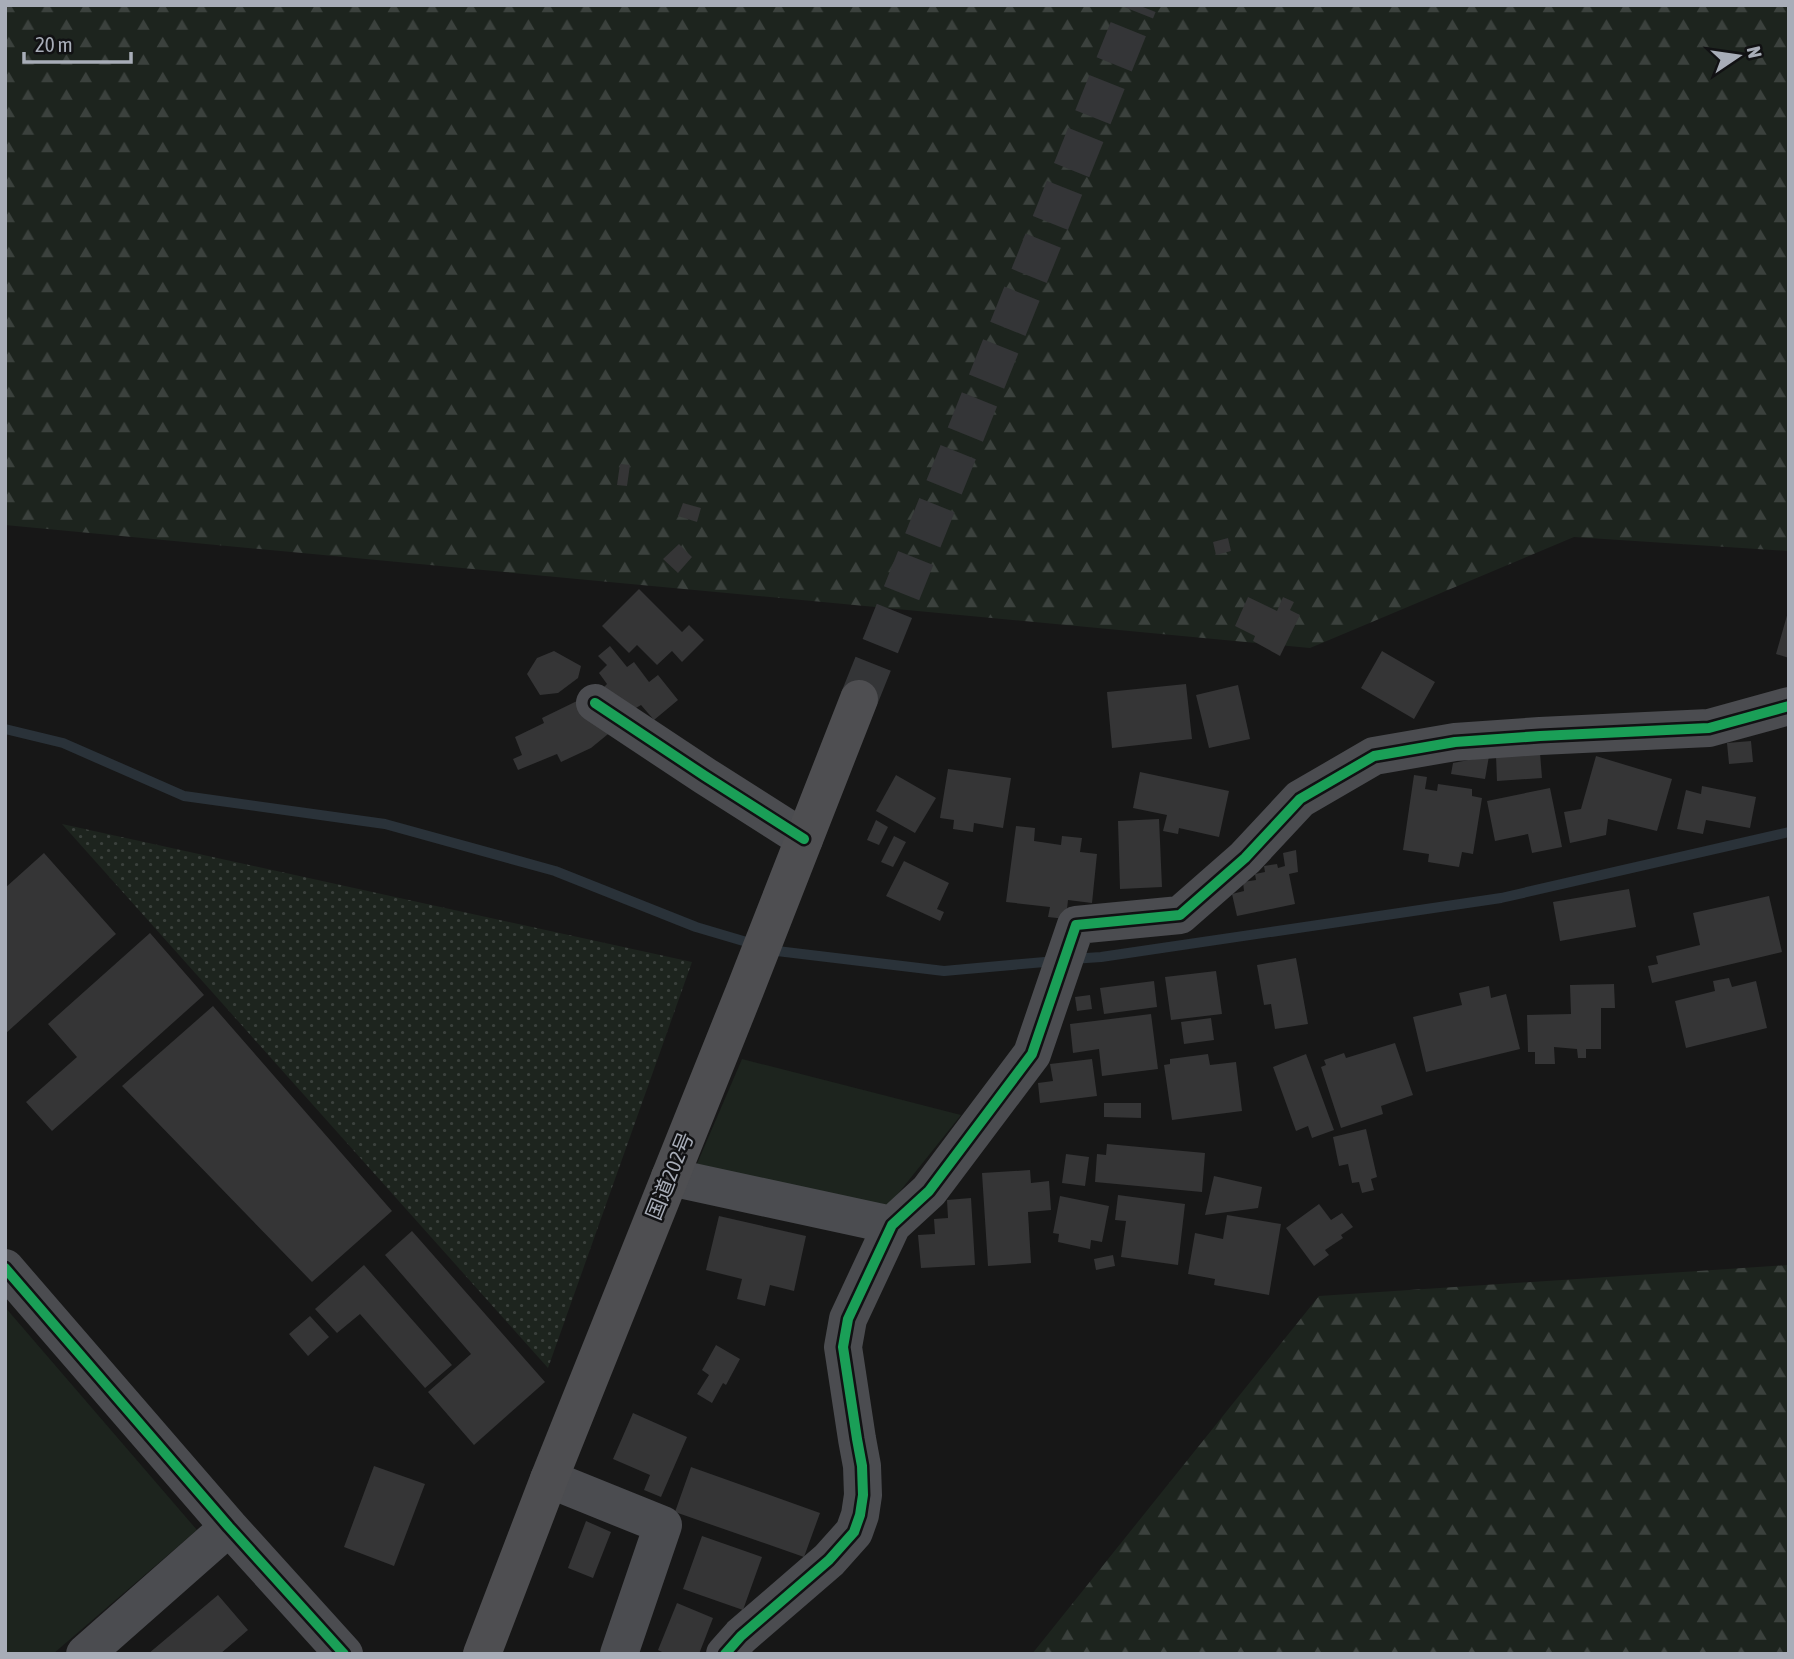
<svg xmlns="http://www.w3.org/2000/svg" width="1794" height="1659" viewBox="0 0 1794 1659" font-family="'Asap Condensed','Noto Sans JP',sans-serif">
	<defs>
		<pattern id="grass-dots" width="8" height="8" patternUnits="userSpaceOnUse" patternTransform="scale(1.75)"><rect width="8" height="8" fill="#1d241e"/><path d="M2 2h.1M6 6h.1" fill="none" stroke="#3b413d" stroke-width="1.8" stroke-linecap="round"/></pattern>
		<pattern id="forest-firs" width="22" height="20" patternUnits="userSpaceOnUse" patternTransform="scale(1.75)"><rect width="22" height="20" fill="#1d241e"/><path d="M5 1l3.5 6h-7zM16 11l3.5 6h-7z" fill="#3b413d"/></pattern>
	</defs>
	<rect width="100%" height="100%" fill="#171717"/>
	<!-- grass -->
	<path fill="url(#grass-dots)" d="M62,824L692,962L548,1368Z"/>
	<!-- forest -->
	<path fill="url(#forest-firs)" d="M5,5H1789V551L1574,537L1310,648L5,525Z
		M1789,1265V1654H1032L1319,1296Z"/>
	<!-- park -->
	<path fill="#1d241e" d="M742,1059L961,1115L885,1210L696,1166Z
		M5,1307L197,1530L53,1654H5Z"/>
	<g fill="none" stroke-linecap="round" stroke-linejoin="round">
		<!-- stream -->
		<path stroke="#2a3239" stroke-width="10" d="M5,729L63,743L184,796L385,824L555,871L696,927L777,951L944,971L1056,961
			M1072,959L1101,957L1501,898L1789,832"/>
	</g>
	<!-- building -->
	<path fill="#353536" d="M620,464L630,465L627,486L617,485Z
		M683,503L701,508L697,522L678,516Z
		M1228,538L1231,551L1216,555L1213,542Z
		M679,544L692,557L678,573L663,559Z
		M639,589L682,632L689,625L704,640L682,662L672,651L657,665L637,645L629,653L602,626Z
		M1248,597L1277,611L1283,597L1294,602L1290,610L1300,615L1280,656L1253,641L1255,636L1235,626Z
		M1788,612H1789V658L1776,654Z
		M610,646L627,667L634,662L649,682L658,675L678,700L654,720L641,705L629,712L602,689L607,684L599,673L607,665L598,656Z
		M554,651L581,666L578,678L558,693L540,695L527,674L537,658Z
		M1382,651L1435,682L1414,719L1361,688Z
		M1186,684L1192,739L1112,748L1107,692Z
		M1238,685L1250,739L1209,748L1196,695Z
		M577,701L613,730L591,748L561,762L557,754L518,770L513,759L522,755L515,737L544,723L542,718Z
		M1751,741L1753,762L1729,764L1727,743Z
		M1540,753L1542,778L1497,781L1496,756Z
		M1489,756L1485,779L1451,774L1453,763Z
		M1596,756L1672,779L1657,831L1608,819L1606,835L1570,843L1564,812L1581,809Z
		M948,769L1011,778L1003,828L974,823L973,832L953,829L954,820L940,818Z
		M1140,772L1229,791L1219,837L1179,828L1178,834L1163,831L1167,815L1133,808Z
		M896,775L936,798L915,833L876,811Z
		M1414,775L1427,777L1425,789L1437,791L1438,784L1472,789V796L1482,798L1473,854L1462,852L1459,867L1428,862L1429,854L1403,850Z
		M1702,786L1756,797L1750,828L1706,820L1703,834L1677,829L1686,790L1701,794Z
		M1550,788L1562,847L1532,853L1528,834L1495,841L1487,801Z
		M1159,819L1162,887L1120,889L1118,821Z
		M876,820L888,827L879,845L867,840Z
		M1016,826L1035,828L1034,841L1061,845L1062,836L1082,838L1080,852L1097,854L1092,903L1068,900L1066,919L1048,917L1050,907L1006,902Z
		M894,836L906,842L893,867L881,862Z
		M1296,850L1298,872L1289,874L1295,904L1237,916L1232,894L1244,891L1243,882L1256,880L1255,874L1265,872L1264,866L1277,864L1278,868L1285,866L1283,853Z
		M44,853L116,934L5,1034V888Z
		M904,861L949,883L937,909L944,912L940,921L886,896Z
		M1629,889L1636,927L1560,941L1553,902Z
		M1769,896L1782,952L1652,983L1648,966L1658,964L1656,956L1700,945L1693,913Z
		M150,933L204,995L52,1131L26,1102L77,1057L48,1024Z
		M1296,958L1308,1024L1275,1029L1271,1004L1264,1005L1257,965Z
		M1216,971L1222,1014L1171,1020L1165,977Z
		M1729,978L1732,987L1756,981L1767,1028L1686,1048L1675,1001L1715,991L1713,981Z
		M1154,981L1157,1007L1104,1014L1100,988Z
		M1614,984L1615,1008H1601V1049H1586V1058H1578L1577,1049L1554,1047L1555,1064H1535V1052H1528L1527,1015L1571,1014L1570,985Z
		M1489,986L1491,998L1506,994L1520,1049L1426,1072L1413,1017L1462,1005L1459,993Z
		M1090,995L1092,1009L1077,1011L1075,997Z
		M213,1006L392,1211L312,1282L122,1086Z
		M1151,1014L1158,1069L1102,1076L1099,1049L1073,1053L1070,1024Z
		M1211,1018L1214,1040L1184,1044L1181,1022Z
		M1395,1043L1413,1095L1381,1106L1383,1114L1341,1128L1321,1067L1326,1065L1324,1060L1344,1053L1346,1058Z
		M1208,1054L1210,1065L1236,1062L1242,1111L1172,1120L1164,1065L1170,1064V1059Z
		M1306,1054L1334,1130L1312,1138L1308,1126L1296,1131L1273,1067Z
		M1092,1059L1097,1096L1040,1103L1038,1083L1053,1081L1050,1064Z
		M1104,1103H1141V1118L1104,1117Z
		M1366,1129L1377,1177L1371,1179L1374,1190L1362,1193L1359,1182L1352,1183L1348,1164L1339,1166L1333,1137Z
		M1107,1144L1205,1153L1202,1192L1095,1182L1097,1154L1106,1155Z
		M1066,1154L1089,1157L1085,1186L1062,1183Z
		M1030,1170L1031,1183L1049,1181L1051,1210L1028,1212L1031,1263L988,1266L982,1173Z
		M1214,1176L1262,1187L1258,1208L1205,1215Z
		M1118,1195L1185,1204L1178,1265L1121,1257L1126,1221L1115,1220Z
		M1060,1196L1109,1206L1102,1242L1091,1240L1090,1249L1058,1242L1059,1234L1053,1233Z
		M971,1198L975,1265L921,1268L918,1235L935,1234L934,1219L948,1218L947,1200Z
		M1319,1204L1331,1220L1342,1213L1353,1227L1341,1235L1343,1238L1325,1250L1329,1255L1314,1266L1286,1228Z
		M1227,1215L1281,1224L1269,1295L1214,1285L1215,1279L1188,1274L1195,1233L1223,1239Z
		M719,1216L806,1236L794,1291L770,1285L765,1306L737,1299L742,1279L706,1270Z
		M412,1231L545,1382L474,1445L428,1392L471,1354L385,1255Z
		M1113,1255L1115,1266L1096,1270L1094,1259Z
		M364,1265L452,1365L425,1388L360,1314L337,1333L315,1309Z
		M310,1316L329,1337L308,1356L289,1334Z
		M716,1345L740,1359L726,1385L723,1383L712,1403L697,1394L709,1375L702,1370Z
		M633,1413L687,1437L661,1497L644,1490L650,1475L613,1459Z
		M374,1466L425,1484L394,1566L344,1547Z
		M691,1467L820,1513L804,1557L675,1512Z
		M586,1521L611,1532L593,1578L568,1568Z
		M702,1536L762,1557L743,1610L683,1589Z
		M218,1595L248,1630L220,1654H148Z
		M677,1603L713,1618L699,1654H666L658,1650Z"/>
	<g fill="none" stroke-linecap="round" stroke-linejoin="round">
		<!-- highway-tunnel -->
		<path stroke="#343537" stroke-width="38" stroke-dasharray="38 19" stroke-linecap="butt" d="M859,699L1138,5"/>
		<!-- minor -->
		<path stroke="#4b4c50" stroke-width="38" d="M595,703L705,776L804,839
			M670,1177L892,1225
			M5,1268L229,1527L344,1654
			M549,1479L663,1525L619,1654
			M85,1654L229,1527
			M725,1654L741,1636L829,1560L854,1532L860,1515L863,1495L862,1466L857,1439L843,1347L848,1319L892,1225L929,1191L1032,1054L1076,925L1180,915L1245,858L1300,799L1374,756L1455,742L1540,736L1709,728L1789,706"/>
		<!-- highway -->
		<path stroke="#4e4e51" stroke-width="38" d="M482,1654L549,1479L745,990L859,699"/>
		<!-- cycleway casing -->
		<g stroke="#111113" stroke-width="15">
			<path id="cycleway" d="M595,703L705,776L804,839
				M5,1268L229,1527L344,1654
				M725,1654L741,1636L829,1560L854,1532L860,1515L863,1495L862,1466L857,1439L843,1347L848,1319L892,1225L929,1191L1032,1054L1076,925L1180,915L1245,858L1300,799L1374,756L1455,742L1540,736L1709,728L1789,706"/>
		</g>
		<!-- cycleway -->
		<use href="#cycleway" stroke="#1a9f57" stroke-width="10"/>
	</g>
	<g text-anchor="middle" stroke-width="5" stroke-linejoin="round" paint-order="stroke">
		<!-- street labels -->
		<g font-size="21" fill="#a8adb8" stroke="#111113">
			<text transform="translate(670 1176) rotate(-68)" y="7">国道202号</text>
		</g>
	</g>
	<!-- border -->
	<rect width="1794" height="1659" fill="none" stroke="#a8adb8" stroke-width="14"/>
	<!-- north arrow -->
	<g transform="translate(1738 56) rotate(77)" stroke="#111113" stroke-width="5" paint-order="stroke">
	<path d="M0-5L12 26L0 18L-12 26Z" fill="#a8adb8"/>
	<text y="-10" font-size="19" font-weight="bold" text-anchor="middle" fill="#a8adb8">N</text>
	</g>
	<!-- scale -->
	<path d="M24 52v10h107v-10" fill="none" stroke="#a8adb8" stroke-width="3.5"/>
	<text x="35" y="52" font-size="21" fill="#a8adb8" stroke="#111113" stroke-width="5" paint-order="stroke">20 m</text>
</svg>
